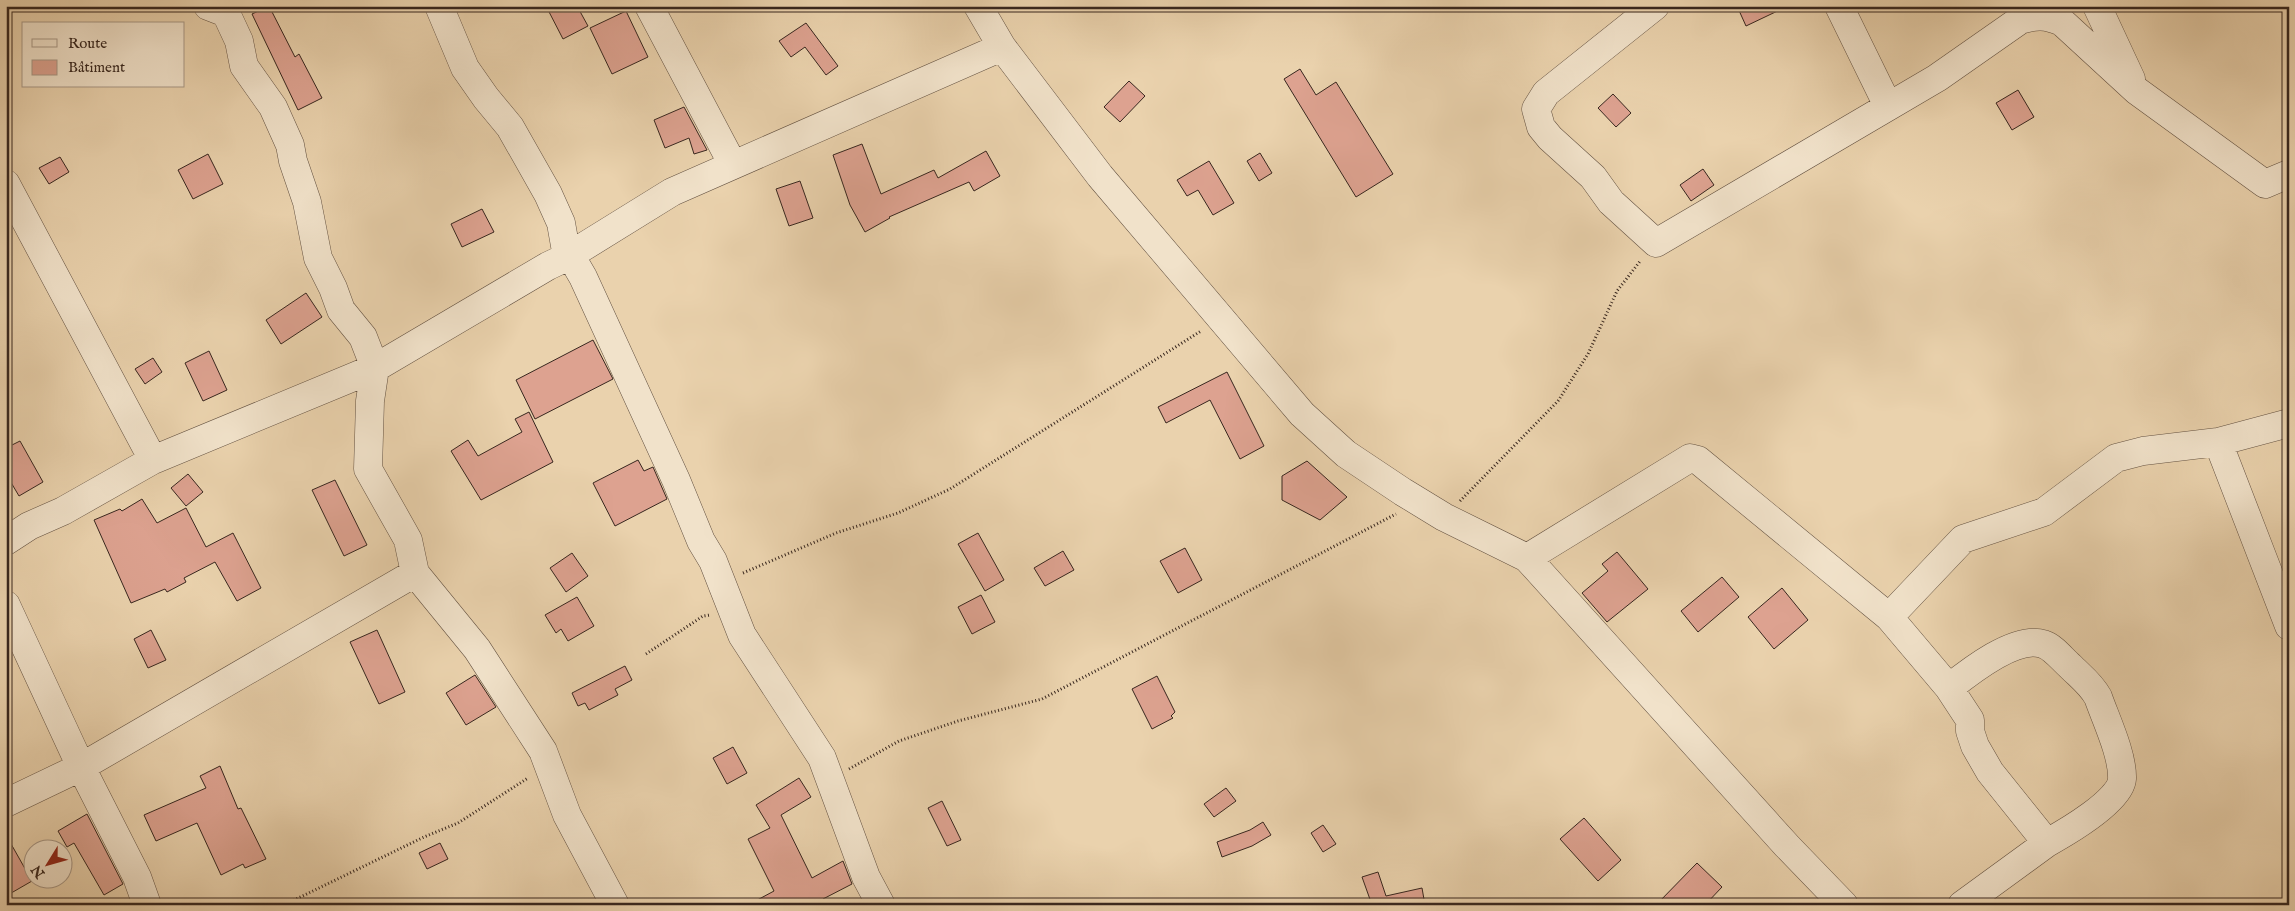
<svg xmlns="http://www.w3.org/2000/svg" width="2295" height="911" viewBox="0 0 2295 911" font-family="'IM FELL English',serif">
	<rect width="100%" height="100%" fill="#ead2ad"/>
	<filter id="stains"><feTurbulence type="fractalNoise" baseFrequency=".004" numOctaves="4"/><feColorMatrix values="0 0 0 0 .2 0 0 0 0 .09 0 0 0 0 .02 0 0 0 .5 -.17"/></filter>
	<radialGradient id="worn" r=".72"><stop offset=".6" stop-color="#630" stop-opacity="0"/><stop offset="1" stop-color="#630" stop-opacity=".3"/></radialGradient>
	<!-- building -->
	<path fill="#dda290" stroke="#38271f" d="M269,6L295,57L299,54L322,98L298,110L252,14Z
		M546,6H577L588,26L563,39Z
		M1737,6H1788L1746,26Z
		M626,11L648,57L612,74L590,28Z
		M806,23L838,66L826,75L805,47L791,57L779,41Z
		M1300,69L1316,95L1336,82L1393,174L1356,197L1284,79Z
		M1129,81L1145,96L1120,122L1104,107Z
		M2018,90L2034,117L2012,130L1996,103Z
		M1613,94L1631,113L1616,127L1598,108Z
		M684,107L707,150L694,154L689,138L665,148L654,120Z
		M862,144L881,194L934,170L938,178L986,151L1000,176L974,191L969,182L889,217L890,218L865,232L850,205L833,155Z
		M1260,153L1272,173L1259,181L1247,161Z
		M208,154L223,184L193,199L178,170Z
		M60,157L69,172L49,184L39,168Z
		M1209,161L1234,203L1213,215L1198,190L1187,196L1177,180Z
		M1703,169L1714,185L1691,201L1680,185Z
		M800,181L813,218L789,226L776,189Z
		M482,209L494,232L462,247L451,224Z
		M306,293L322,317L281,344L266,320Z
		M593,340L613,379L535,419L516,380Z
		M209,351L227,390L203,401L185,363Z
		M153,358L162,372L145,384L135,369Z
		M1227,372L1264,446L1240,459L1210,400L1166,423L1158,407Z
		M529,412L553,462L481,500L451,451L468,440L478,456L522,432L515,419Z
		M20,441L43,482L19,496L6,474V448Z
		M638,460L644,471L653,467L667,499L615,526L593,483Z
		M1307,461L1347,497L1320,520L1282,500V476Z
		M188,474L203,492L186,506L171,488Z
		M335,480L367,545L344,556L312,490Z
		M142,499L157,523L186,508L206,547L233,533L261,588L237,601L215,562L184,578L186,582L167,592L165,589L131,603L94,520L120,509L122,511Z
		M978,533L1004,580L985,591L958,544Z
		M1185,548L1202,580L1178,593L1160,561Z
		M1063,551L1074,570L1045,586L1034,568Z
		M1617,552L1648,589L1607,622L1582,593L1608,571L1602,564Z
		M572,553L588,576L566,592L550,568Z
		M1722,577L1739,597L1698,632L1681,611Z
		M1782,588L1808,620L1774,649L1748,617Z
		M981,595L995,622L972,634L958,607Z
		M577,597L594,626L568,641L561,629L556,633L545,615Z
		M151,630L166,660L148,668L134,639Z
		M377,630L405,692L379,704L350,642Z
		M625,666L632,680L615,689L618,695L589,710L585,703L578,706L572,693Z
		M475,675L496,707L466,725L446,693Z
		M1157,676L1175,712L1171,716L1173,718L1152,729L1132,689Z
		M733,747L747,773L727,784L713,758Z
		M220,766L238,809L241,808L266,859L245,868L243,864L221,875L197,823L156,841L144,815L206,788L200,776Z
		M799,778L811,797L781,815L812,878L843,861L852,884L823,899L825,905H748L774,891L748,839L770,828L756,805Z
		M1226,788L1236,801L1214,817L1204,804Z
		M942,801L961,840L947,846L928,808Z
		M87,814L123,884L104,895L74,843L67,847L58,831Z
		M1584,818L1621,860L1598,881L1560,839Z
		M1263,822L1271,835L1252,846L1222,857L1217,842L1250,830Z
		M1323,825L1336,844L1323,852L1311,833Z
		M6,835L32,881L6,896Z
		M440,843L448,859L427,869L419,853Z
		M1697,863L1722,887L1705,905H1656Z
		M1378,872L1386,896L1422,888L1425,905H1372L1362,877Z"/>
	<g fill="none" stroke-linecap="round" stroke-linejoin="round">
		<!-- minor casing -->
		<g stroke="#645242" stroke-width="29">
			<path id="minor" d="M208,6L226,13L239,41L244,66L273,107L290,145L293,161L307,202L318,258L333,288L341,310L363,337L375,368L370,401L368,469L408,540L415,573L477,649L543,751L567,815L615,905
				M439,6L465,68L486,98L510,127L548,194L561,223L567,257L672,192L1002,47
				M649,6L733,165
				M978,6L1002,47L1100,176L1302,414L1346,454L1403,492L1444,517L1527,558L1787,846L1844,905
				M1655,6L1546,93L1536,109L1541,127L1550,138L1593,177L1611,202L1656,243L1937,78L2020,20C2036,15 2046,15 2062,22L2137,91L2265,184L2289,174
				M1839,6L1888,106
				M2097,6L2131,79
				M6,184L153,460
				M2218,442L2289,626
				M6,541L29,526L63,511L153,460L375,368L548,266L567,257L576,265L583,277L676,480L701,541L713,561L742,635L822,758L866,877L881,905
				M1527,558L1690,458L1698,460L1889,617L1949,688
				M6,605L81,767L137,877L147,905
				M1889,617L1963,539L2044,512L2116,458L2143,451L2218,442L2289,423
				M6,803L81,767L415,573
				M1962,905L2047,843L1990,772L1975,746L1970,731V720L1949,688C1969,672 2016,635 2043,644C2053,647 2062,659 2070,666C2080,676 2091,684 2098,697C2106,720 2123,755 2122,779C2121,801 2065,833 2047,843"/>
		</g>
		<!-- path -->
		<path stroke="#38271f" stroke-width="3" stroke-dasharray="1 2.5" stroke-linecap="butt" d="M1460,501L1558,401L1588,354L1617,291L1641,260
			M743,573L836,533L898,513L950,489L1201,331
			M646,654L703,616L710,615
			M849,769L899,741L958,721L1042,699L1396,514
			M284,905L424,837L458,823L528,778"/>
		<!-- minor -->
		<use href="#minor" stroke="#f1e2ca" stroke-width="28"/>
	</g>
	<!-- margin -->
	<rect width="2295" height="911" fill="none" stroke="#ead2ad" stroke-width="25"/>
	<rect x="8" y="8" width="2280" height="896" fill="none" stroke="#38271f" stroke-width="2.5"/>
	<rect x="12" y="12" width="2270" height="886" fill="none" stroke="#38271f"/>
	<!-- legend -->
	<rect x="22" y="22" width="162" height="65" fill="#f1e2ca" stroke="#a79786"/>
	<rect x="32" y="39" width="25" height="8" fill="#f1e2ca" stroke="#a79786"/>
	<text x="68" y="48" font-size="15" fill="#38271f">Route</text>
	<rect x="32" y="60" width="25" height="15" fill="#dda290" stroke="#a79786"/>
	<text x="68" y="72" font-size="15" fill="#38271f">Bâtiment</text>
	<!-- north arrow -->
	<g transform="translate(48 864) rotate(233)"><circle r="24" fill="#f1e2ca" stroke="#a79786"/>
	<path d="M0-4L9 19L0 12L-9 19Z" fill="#8f2418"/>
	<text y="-8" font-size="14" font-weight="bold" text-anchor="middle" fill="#38271f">N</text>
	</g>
	<rect width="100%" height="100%" filter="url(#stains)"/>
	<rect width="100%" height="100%" fill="url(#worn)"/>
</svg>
